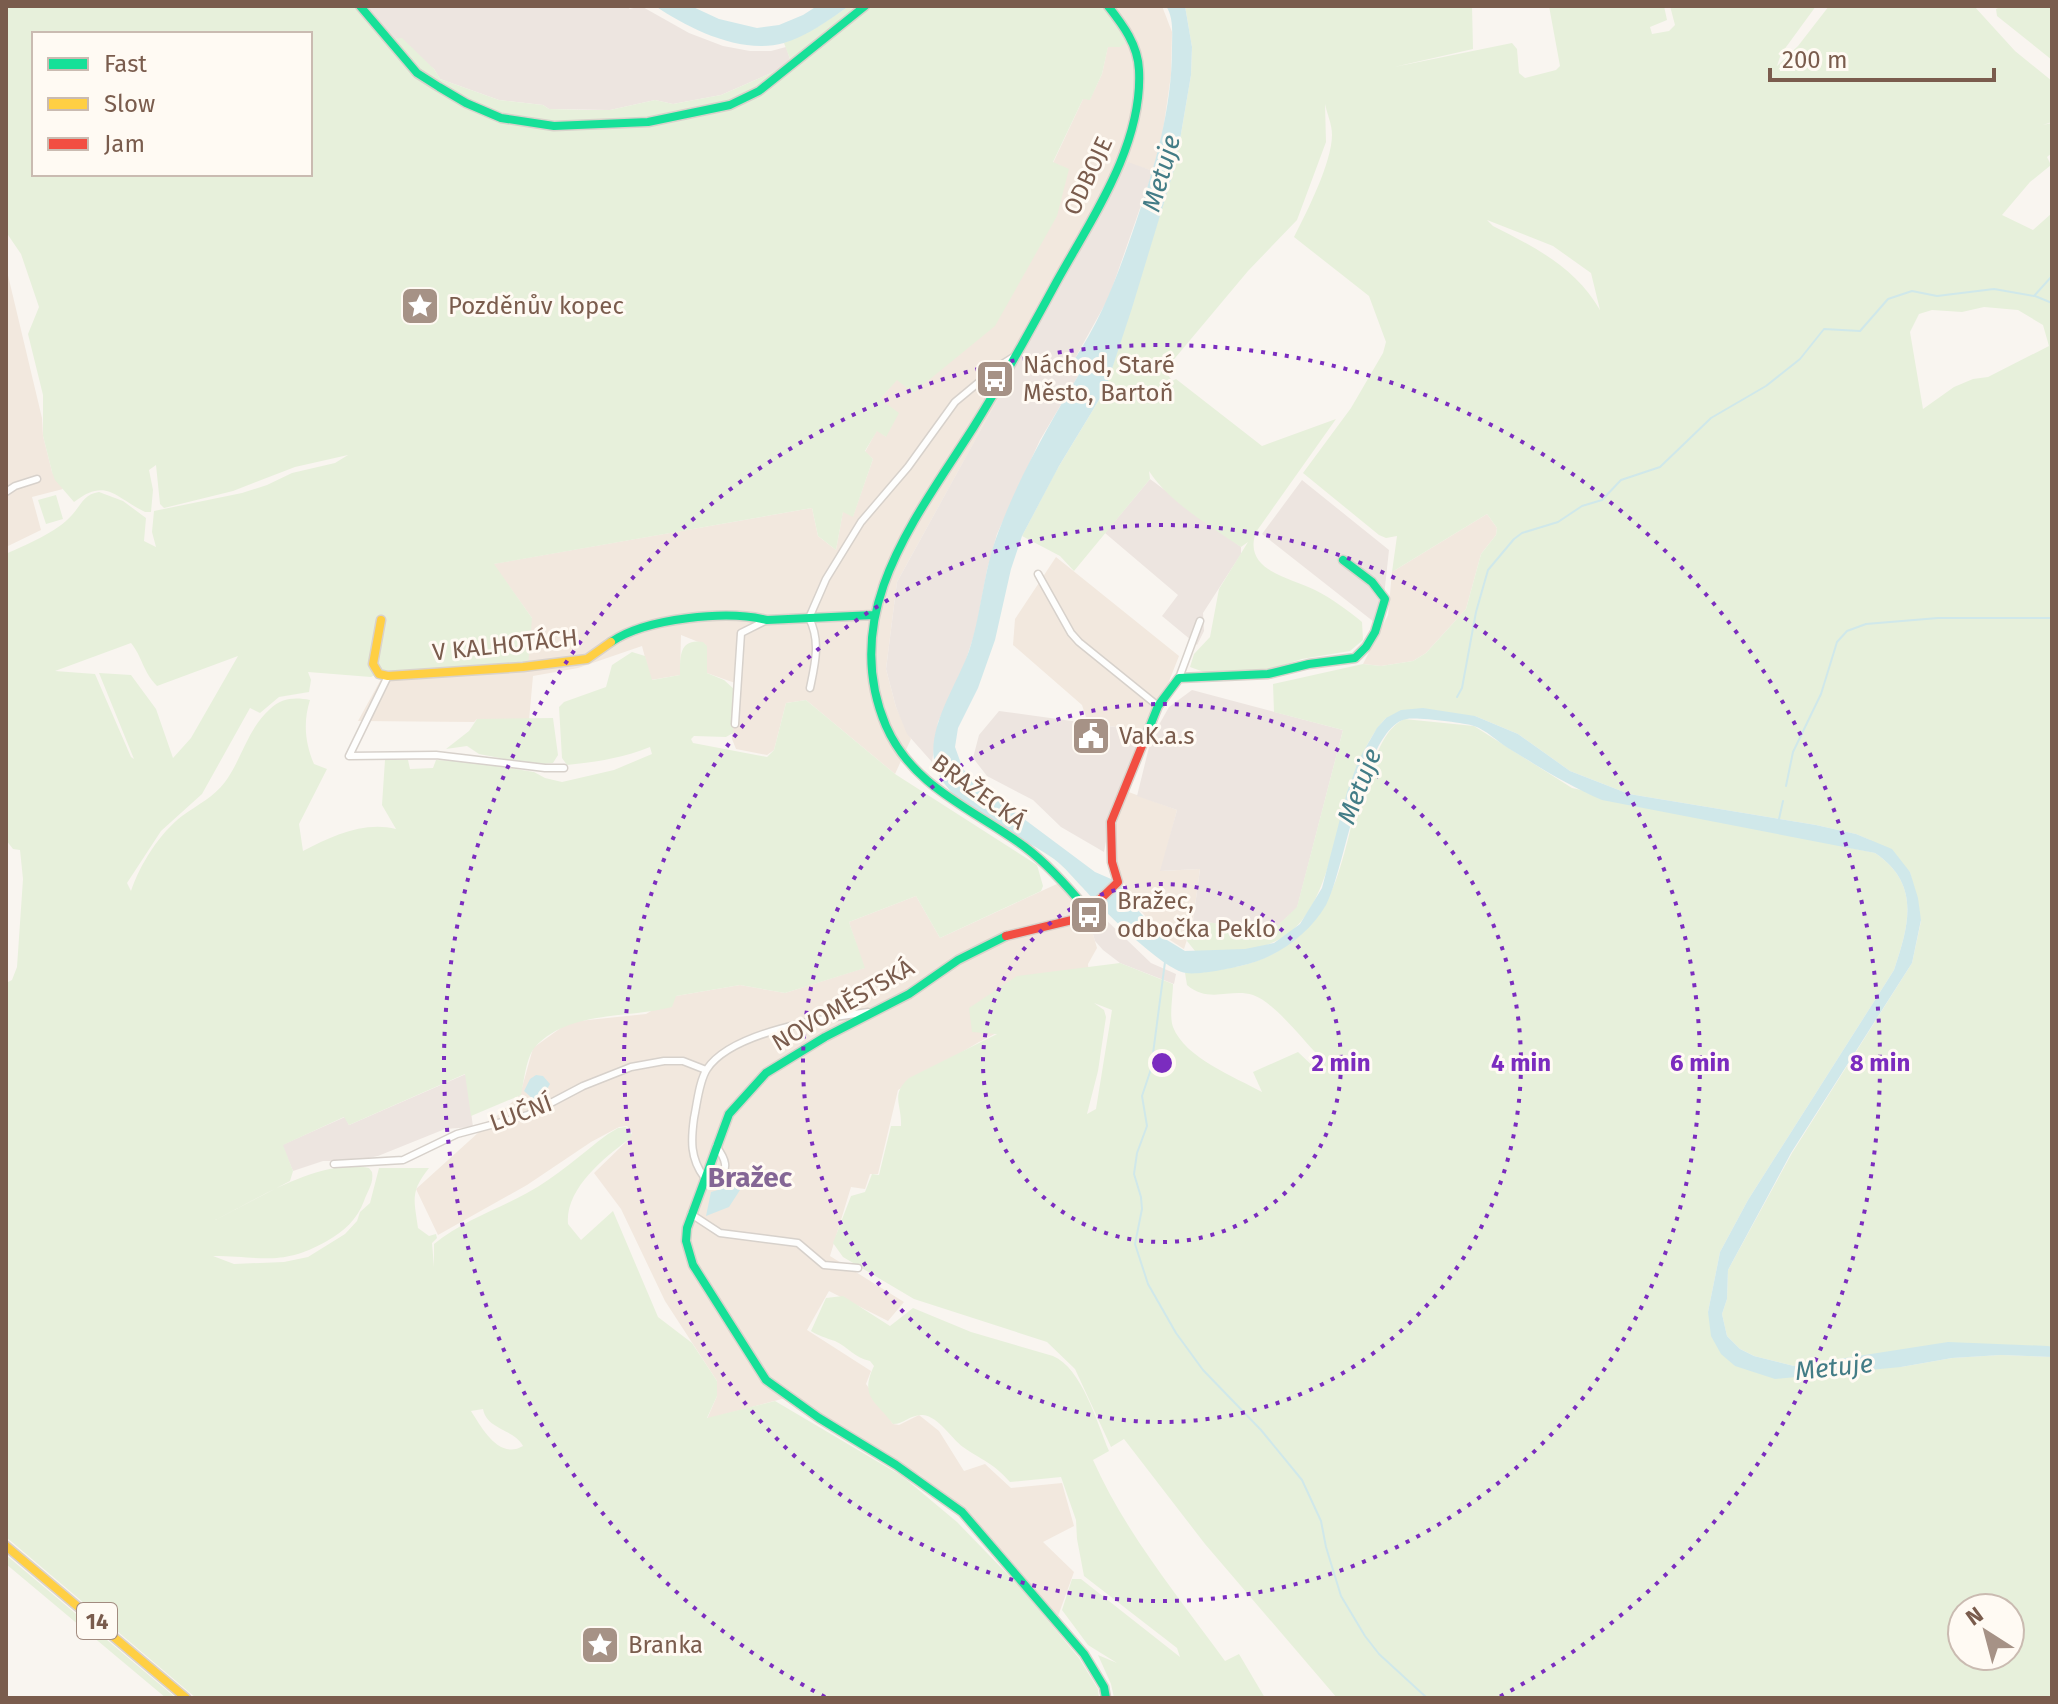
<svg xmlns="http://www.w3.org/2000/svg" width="2058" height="1704" viewBox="0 0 2058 1704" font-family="'Fira Sans',sans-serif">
	<rect width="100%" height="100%" fill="#f9f5f0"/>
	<!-- residential -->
	<path fill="#f2e8de" d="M1113,6H1162L1172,32L1171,75L1163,131L1153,171L1128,163L897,582L886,669L896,707L911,739L895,774L806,700L786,703L774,750L767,755L736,749L732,739L735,683L707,673L706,645L681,635L680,675L651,680L642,646L578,668L533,676L529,720L477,719L474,722L358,721L385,672L532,618L493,564L812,508L818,536L836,550L843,511L853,516L873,459L865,452L877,430L886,437L880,399L897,379L913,393L1053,163L1083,99H1090L1102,74L1108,46L1109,8Z
		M6,267L42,418L43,436L52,472L63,489L32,497L41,530L6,547Z
		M1487,514L1497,528L1496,535L1481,554L1466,609L1426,653L1413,661L1381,666L1363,664L1388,615L1392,572Z
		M1056,557L1179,656L1164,694L1144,731L1088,723L1082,705L1013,645L1015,619Z
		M1126,791L1177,810L1161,871L1200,869L1193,921L1184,949L1159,933L1141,911L1122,880L1115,856V823Z
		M1059,883L1085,907L1097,948L1088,964L1090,992L1057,1002L979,1042L898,1090L878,1174H870L865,1189L851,1187L830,1256L904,1302L888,1321L829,1291L807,1330L871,1371L866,1384L893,1424L899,1425L919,1415L939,1431L964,1471L985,1464L1011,1488L1062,1483L1074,1526L1043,1542L1074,1572L1058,1616L962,1509L919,1474L896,1465L789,1397L707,1419L717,1396V1381L665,1301L621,1209L594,1173L629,1139L632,1133L627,1126L619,1127L591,1142L527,1185L438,1235L416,1189L520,1095L533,1048L569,1022L646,1014L676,996L740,985L785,993L864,968L849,922L916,896L940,938Z"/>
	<!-- industrial -->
	<path fill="#ede5e0" d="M367,6H626L630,9L641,6L689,33L723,46L750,51H771L786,47L790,59L785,67L721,95L673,104L655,100L610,110L549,109L543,105L499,100L440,79L434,69L392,39Z
		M1128,162L1153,171L1109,297L1073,362L1081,371L1040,440L997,534L987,570L976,629L962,672L938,722L932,762L907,734L896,707L886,669L897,582Z
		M1150,479L1241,547V554L1203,613L1204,631L1197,645L1162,616L1178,595L1105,533Z
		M1302,480L1389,550L1384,596L1374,622L1262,534Z
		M1192,690L1343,730L1297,908L1274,929L1193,921L1200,869L1160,871L1177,810L1137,796L1151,739L1169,707Z
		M999,711L1144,731L1113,805L1104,852L1061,827L1033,800L987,776L973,758L979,735Z
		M1103,917L1151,963L1176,974L1174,984L1120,963L1103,950L1095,941L1092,931Z
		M466,1074L473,1127L445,1129L378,1156L355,1161H323L293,1171L282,1145L345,1117L349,1125Z"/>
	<!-- green -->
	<path fill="#e7f0db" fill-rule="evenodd" d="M6,6H355L392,39L402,38L434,69L440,79L499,100L543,105L549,109L586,110H610L655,100L673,104L721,95L785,67L790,59L784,43L819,26L849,6H1108L1109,9L1126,43L1120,47H1108L1102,74L1090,100L1083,99L1053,162L1069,169L1057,216L995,326L913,393L897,380L880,399L899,413L886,437L877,431L865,451L873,459L853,517L843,512L836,550L818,536L812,508L494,564L532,618L528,666L380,672L371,677L308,672L311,680L309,692L279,697L260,713L250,708L202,794L161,831L127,883L131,891C140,864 160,833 182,816C197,805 214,797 225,782C242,759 248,728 270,709C282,698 294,697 310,700C303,722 305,743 314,764L327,769L299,824L303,851C332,836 364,821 396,829L382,805L385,760H408L410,769L433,768L436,760L474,762L534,772L545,778L562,782L614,770L652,754L650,747C622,758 597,762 567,765L562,758L559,707L564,702L606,687L612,665L632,652L645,656L652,680L680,675C680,657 679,638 703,642L707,646V673L724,680L735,690L733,733L726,737L694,736L691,739L693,743L767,757L774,750L786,703L806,700L895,774L1037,865L1043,886L1041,891L940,938L916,896L849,922L865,968L785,993L740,985L676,996L672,1007C627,1019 569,1010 535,1047C526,1057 524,1082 521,1095L471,1116L465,1074L349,1125L344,1117L283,1145L293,1171L290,1181L215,1220C257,1199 322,1157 369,1168L372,1172C374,1183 368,1190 364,1201C357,1220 344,1231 327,1241C281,1267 261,1256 213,1256L234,1264L284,1262L308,1257L345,1234L357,1221L360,1212L370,1203L379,1168H429C410,1192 414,1199 418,1228L429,1236L436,1234L437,1238L432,1243L434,1267V1244C462,1221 496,1210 527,1193C557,1177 581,1154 608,1134L618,1128L626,1127L632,1135L629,1139C603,1159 565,1189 568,1224L581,1240L613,1211L658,1317L692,1343L717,1381V1396L707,1418L775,1401L902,1476L957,1522L1020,1587L1079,1658L1098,1689L1099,1698H196L6,1537V983L12,980L17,967L23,879L20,850L13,849L6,840V554C27,544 56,533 72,515C81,505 84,494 99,492L123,501L146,518L144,541L156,547L152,532L154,511L242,493L267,485L292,473L335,463L348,455L295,467L233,491L164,508L160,504L156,465L149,470L153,490L151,512H145C115,497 106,477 74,502L55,480L52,472L43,436V395L28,334L39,307L21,254L6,232ZM34,34H310V174H34ZM131,643C143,658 142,670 157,686L238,656L191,738L173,758L156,709L131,675L99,673L134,759L131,757L95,674L55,671ZM483,1409C487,1430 514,1429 523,1446C499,1460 482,1428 471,1411Z
		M1185,6H1472L1473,49L1394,67L1512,43L1517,49L1519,73L1525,78L1556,70L1560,66L1549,6H1664L1667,20L1650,27L1652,34L1669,31L1675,25L1670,6H1816L1781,54L1777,66L1798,46L1829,6H1974L2015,51L2052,81V122L2043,125L2052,123V153L2047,157L2051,165L2030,182L2002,215L2033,230L2052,213V1347L1794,1366L1754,1356L1740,1349L1727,1336L1722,1314L1727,1299L1728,1270L1792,1153L1912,963L1921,921L1910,872L1870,840L1856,834L1816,825L1629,794L1570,771L1518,734L1475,716L1386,718C1330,777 1345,912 1274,942C1250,953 1220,951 1195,951L1187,941L1193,921L1274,929L1297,907L1343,730L1274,712L1273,684L1363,664L1381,666L1413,661L1426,653L1466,609L1481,554L1496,535L1497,528L1487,514L1392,572L1397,536L1386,538L1379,535L1303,473L1351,408L1383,353L1386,342L1369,296L1294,237C1307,212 1332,162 1332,135C1332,124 1327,114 1325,104L1326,142L1297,220L1248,271L1165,370L1172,381L1176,379L1262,446L1336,419L1256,532C1242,571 1291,578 1315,590C1331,598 1349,611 1362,622L1363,640L1350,651L1302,659L1259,673L1204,672L1190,667L1194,654L1210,637L1219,589L1248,542L1241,547C1210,526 1170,503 1149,471L1150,479L1074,571L1060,556L1022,536L1056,471L1105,390L1176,163L1191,75L1192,47ZM1487,220L1553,246L1591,273L1600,310C1576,268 1535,247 1493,226ZM1984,307L2018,310L2043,325L2049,346L1988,377L1973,379L1954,387L1923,409L1910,332L1919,314L1932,310L1962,312Z
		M2002,6H2052V60L1997,16L1996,9Z
		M56,495L63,519L46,524L38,500Z
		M553,718L558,755L553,763L535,765L479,754L467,746L446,749L469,731L477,719Z
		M1404,719L1474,726L1572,788L1875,853C1921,884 1909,925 1894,970L1748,1200L1720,1252L1708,1312L1735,1366L1901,1367L1952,1358L2001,1355L2052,1357V1698H1337L1205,1544L1124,1439L1111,1447L1075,1369L1047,1342L914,1299L843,1257L833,1243L851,1196L865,1192L872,1174L879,1175L891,1126H901C902,1104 890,1095 909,1078L997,1034L972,1032L969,1008L1017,976L1120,963L1173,984C1173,996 1169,1016 1173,1027C1185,1058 1235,1077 1262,1092L1253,1072L1298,1052L1318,1071V1055C1302,1039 1274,1002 1253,995C1230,988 1209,1004 1187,985L1185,973C1203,971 1222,970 1240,966C1288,955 1323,920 1338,874C1351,836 1355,798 1373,762C1381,745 1387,728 1404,719ZM1094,1003L1112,1010L1096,1109L1087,1114L1098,1071L1106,1017L1104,1010ZM1962,1608H2010V1656H1962Z
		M843,1296L890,1326L913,1308L971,1332L1053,1356C1082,1368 1097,1423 1109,1451L1093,1460C1126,1534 1178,1596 1225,1661L1239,1654L1265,1698H1114L1111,1684L1098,1655L1117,1663L1088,1645L1062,1610L1072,1579H1081L1180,1657L1177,1648L1084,1576L1077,1539L1076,1520L1061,1477L1010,1482C992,1462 983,1461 963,1447C951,1438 939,1417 923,1415C911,1414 904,1424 893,1424C876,1401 859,1397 874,1366L870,1361C855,1358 848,1347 835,1341C826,1338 819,1336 811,1331L826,1298Z
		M6,1555L176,1698H166L6,1564Z"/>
	<!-- water -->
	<path fill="#d0e8ea" d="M655,6H691L719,19L757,28L779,25L803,15L817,6H849C829,20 807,36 784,43C741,55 690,29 655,6Z
		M1166,6H1185L1192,47L1191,75L1176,163L1132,308L1105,390L1059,466L1022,536L1011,569L995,640L978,688L958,728L955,747L963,769L977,784L1095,872L1118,882L1137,909L1162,937L1185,951L1245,949L1274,943L1300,924L1322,888L1347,792L1359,759L1377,728L1386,718L1401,710L1423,708L1475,716L1518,734L1570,771L1629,794L1816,825L1856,834L1892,849L1910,872L1918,898L1921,920L1912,963L1791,1153L1728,1270L1727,1299L1722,1314L1727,1336L1740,1349L1754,1356L1794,1366L1948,1342L2048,1346L2052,1347V1357L2001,1355L1952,1358L1901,1367L1775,1379L1735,1366L1721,1354L1711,1336L1708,1312L1720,1252L1748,1200L1894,970C1909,925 1921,884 1875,853L1602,800C1569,786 1539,767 1508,748C1497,741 1486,730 1474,726C1465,723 1417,717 1407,719C1364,725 1345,870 1326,905C1308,936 1274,959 1240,966C1228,969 1198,975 1186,973C1163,970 1100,907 1083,888C1074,879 1065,867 1054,859C1020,835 962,814 940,777C918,739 956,688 969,651C982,612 983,571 998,533C1019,476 1050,423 1081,371L1072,363C1102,319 1119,272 1136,222C1155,166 1172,109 1172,48C1172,34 1174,18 1166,6Z
		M536,1075L543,1076L550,1084L543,1096L533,1099L524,1091L530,1079Z
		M735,1185L740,1190L729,1207L706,1216L711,1192Z"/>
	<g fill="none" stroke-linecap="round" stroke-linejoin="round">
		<!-- stream -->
		<path stroke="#d0e8ea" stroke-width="2" d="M2035,296L2052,303
			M1457,697L1462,688L1476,612L1488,570L1514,539L1522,533L1558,522L1582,506L1602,500L1621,480L1660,467L1711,418L1766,386L1800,359L1824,329L1860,331L1888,299L1912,291L1937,296L1994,289L2034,296L2052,276
			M1786,786L1793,752L1821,694L1837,642L1847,631L1866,624L1938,618H2052
			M1779,819L1783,801
			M1165,962L1151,1069L1142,1096L1147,1126L1137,1153L1134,1174L1141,1197L1142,1209L1135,1244L1148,1284L1176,1333L1203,1370L1261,1430L1302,1480L1321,1521L1326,1547L1341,1596L1365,1636L1379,1654L1427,1698"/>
		<!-- street casing -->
		<g stroke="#d7d1cb" stroke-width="9">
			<path id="street" d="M6,492L15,486L37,479
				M1038,574L1071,633L1079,642L1158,706
				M388,676L349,756L436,755L545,768H564
				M1179,678L1200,621
				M810,688C815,664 821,641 809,618L826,579L861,522L908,467L955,402L996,368L1015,356
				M735,724L741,633L767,620
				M716,1146C725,1158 731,1170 716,1180L704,1177C690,1158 691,1140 694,1118C697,1104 699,1081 707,1069C732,1031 826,1018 868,1012
				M334,1164L403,1160L457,1134L528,1115L583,1086L631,1067L664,1061H683L706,1070
				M691,1214L720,1233L798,1243L824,1265L858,1268"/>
		</g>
		<!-- fast casing -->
		<g stroke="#d9d2cb" stroke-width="11">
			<path id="fast" d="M360,6L417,73L439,87L466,103L501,118L554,126L648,122L730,105L759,91L865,6
				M611,642C646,618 727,610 767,620L874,615
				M1148,731L1158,706L1179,678L1268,674L1309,664L1355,658L1366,647L1375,632L1385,599L1372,582L1343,560
				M1088,911C1069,888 1049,865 1025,847C974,809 913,788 886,726C838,613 916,518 973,428C1003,380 1030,331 1057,281C1092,218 1143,145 1139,70C1138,45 1123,25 1108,6
				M1006,936L958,960L909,994L825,1037L766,1073L729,1114L687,1228L686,1241L693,1265L766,1380L819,1418L896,1465L962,1512L1084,1654L1104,1687L1106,1698"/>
		</g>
		<!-- slow casing -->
		<g stroke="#d9d2cb" stroke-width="11">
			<path id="slow" d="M381,620L373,664L379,674L388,676L523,667L587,659L611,642
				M6,1546L186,1698"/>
		</g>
		<!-- jam casing -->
		<g stroke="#d9d2cb" stroke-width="11">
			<path id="jam" d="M1006,936L1072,920L1088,911L1118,882L1112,862L1111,822L1148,731"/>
		</g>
		<!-- street -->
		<use href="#street" stroke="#fefefd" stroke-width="6"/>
		<!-- fast -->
		<use href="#fast" stroke="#16e098" stroke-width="8"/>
		<!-- slow -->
		<use href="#slow" stroke="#ffcf43" stroke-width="8"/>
		<!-- jam -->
		<use href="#jam" stroke="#f24e42" stroke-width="8"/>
	</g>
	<!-- distance rings -->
	<g fill="none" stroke="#7b2cbf" stroke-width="4" stroke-dasharray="4 8">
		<circle cx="1162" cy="1063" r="179"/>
		<circle cx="1162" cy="1063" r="359"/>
		<circle cx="1162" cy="1063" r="538"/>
		<path d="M825 1697A718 718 0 1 1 1499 1697"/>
	</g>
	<!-- icons -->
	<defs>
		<g id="sight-square" transform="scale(2)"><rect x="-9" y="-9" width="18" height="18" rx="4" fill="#a69286" stroke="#fffaf3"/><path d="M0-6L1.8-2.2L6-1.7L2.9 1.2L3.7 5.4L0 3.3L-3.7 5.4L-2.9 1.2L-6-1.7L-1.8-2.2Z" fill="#fff"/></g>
		<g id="bus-square" transform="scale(2)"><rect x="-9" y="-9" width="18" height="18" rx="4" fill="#a69286" stroke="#fffaf3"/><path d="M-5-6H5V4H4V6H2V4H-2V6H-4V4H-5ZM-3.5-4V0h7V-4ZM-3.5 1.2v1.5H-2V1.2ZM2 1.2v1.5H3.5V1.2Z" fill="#fff"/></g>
		<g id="civic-square" transform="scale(2)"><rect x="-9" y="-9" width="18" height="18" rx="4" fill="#a69286" stroke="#fffaf3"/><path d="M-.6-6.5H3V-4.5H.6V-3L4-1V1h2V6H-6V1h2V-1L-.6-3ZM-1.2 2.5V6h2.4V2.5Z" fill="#fff"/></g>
	</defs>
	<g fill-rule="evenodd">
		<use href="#sight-square" x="420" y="306"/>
		<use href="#bus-square" x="995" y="379"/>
		<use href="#civic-square" x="1091" y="736"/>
		<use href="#bus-square" x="1089" y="915"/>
		<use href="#sight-square" x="600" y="1645"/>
	</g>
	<g text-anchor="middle" stroke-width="6" stroke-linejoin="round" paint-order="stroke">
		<!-- shield labels -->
		<rect fill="#fffaf3" stroke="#a28b7f" stroke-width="2" x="77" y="1603" width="40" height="36" rx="6"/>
		<g font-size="22" font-weight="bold" fill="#7a5c4d">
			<text x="97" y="1629">14</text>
		</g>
		<!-- street labels -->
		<g font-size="24" fill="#7a5c4d" stroke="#fffaf3">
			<text transform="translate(1088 176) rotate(-65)" y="8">ODBOJE</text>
			<text transform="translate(505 645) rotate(-6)" y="8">V KALHOTÁCH</text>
			<text transform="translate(979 792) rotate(36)" y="8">BRAŽECKÁ</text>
			<text transform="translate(843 1005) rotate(-30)" y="8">NOVOMĚSTSKÁ</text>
			<text transform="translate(521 1113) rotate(-20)" y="8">LUČNÍ</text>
		</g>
		<!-- poi labels -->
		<g font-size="24" fill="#7a5c4d" stroke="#fffaf3" text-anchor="start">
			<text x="448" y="314">Pozděnův kopec</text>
			<text x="1023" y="373">Náchod, Staré<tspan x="1023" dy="28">Město, Bartoň</tspan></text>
			<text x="1119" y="744">VaK.a.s</text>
			<text x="1117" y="909">Bražec,<tspan x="1117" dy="28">odbočka Peklo</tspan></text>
			<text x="628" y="1653">Branka</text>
		</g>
		<!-- water labels -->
		<g font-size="26" font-style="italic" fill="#437c86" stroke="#fffaf3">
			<text transform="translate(1161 173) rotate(-74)" y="9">Metuje</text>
			<text transform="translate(1359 786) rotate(-69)" y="9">Metuje</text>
			<text transform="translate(1834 1367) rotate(-6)" y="9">Metuje</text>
		</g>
		<!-- quarter labels -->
		<g font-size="28" font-weight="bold" fill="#846695" stroke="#fffaf3">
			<text x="750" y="1187">Bražec</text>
		</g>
	</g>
	<circle cx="1162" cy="1063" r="12" fill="#7b2cbf" stroke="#fffaf3" stroke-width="4"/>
	<g font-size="24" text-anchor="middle" font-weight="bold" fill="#7b2cbf" stroke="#fffaf3" stroke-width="6" stroke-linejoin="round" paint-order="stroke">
		<text x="1341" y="1071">2 min</text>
		<text x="1521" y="1071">4 min</text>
		<text x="1700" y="1071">6 min</text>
		<text x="1880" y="1071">8 min</text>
	</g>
	<!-- border -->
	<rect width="2058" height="1704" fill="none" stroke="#7a5c4d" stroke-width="16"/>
	<!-- legend -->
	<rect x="32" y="32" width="280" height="144" fill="#fffaf3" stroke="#cabbb1" stroke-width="2"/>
	<rect x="48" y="58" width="40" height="12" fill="#16e098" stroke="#cabbb1" stroke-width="2"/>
	<text x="104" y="72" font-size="24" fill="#7a5c4d">Fast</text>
	<rect x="48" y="98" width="40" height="12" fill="#ffcf43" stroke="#cabbb1" stroke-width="2"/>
	<text x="104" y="112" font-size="24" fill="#7a5c4d">Slow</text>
	<rect x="48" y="138" width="40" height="12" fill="#f24e42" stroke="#cabbb1" stroke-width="2"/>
	<text x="104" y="152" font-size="24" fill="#7a5c4d">Jam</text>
	<!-- north arrow -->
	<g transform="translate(1986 1632) rotate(324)"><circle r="38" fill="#fffaf3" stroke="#cabbb1" stroke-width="2"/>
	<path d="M0-6L14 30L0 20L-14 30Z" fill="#a69286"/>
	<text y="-12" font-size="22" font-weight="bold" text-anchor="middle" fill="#7a5c4d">N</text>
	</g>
	<!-- scale -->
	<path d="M1770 68v12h224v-12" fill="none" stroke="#7a5c4d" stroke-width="4"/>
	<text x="1782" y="68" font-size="24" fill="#7a5c4d" stroke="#fffaf3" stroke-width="6" paint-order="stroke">200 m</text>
</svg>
